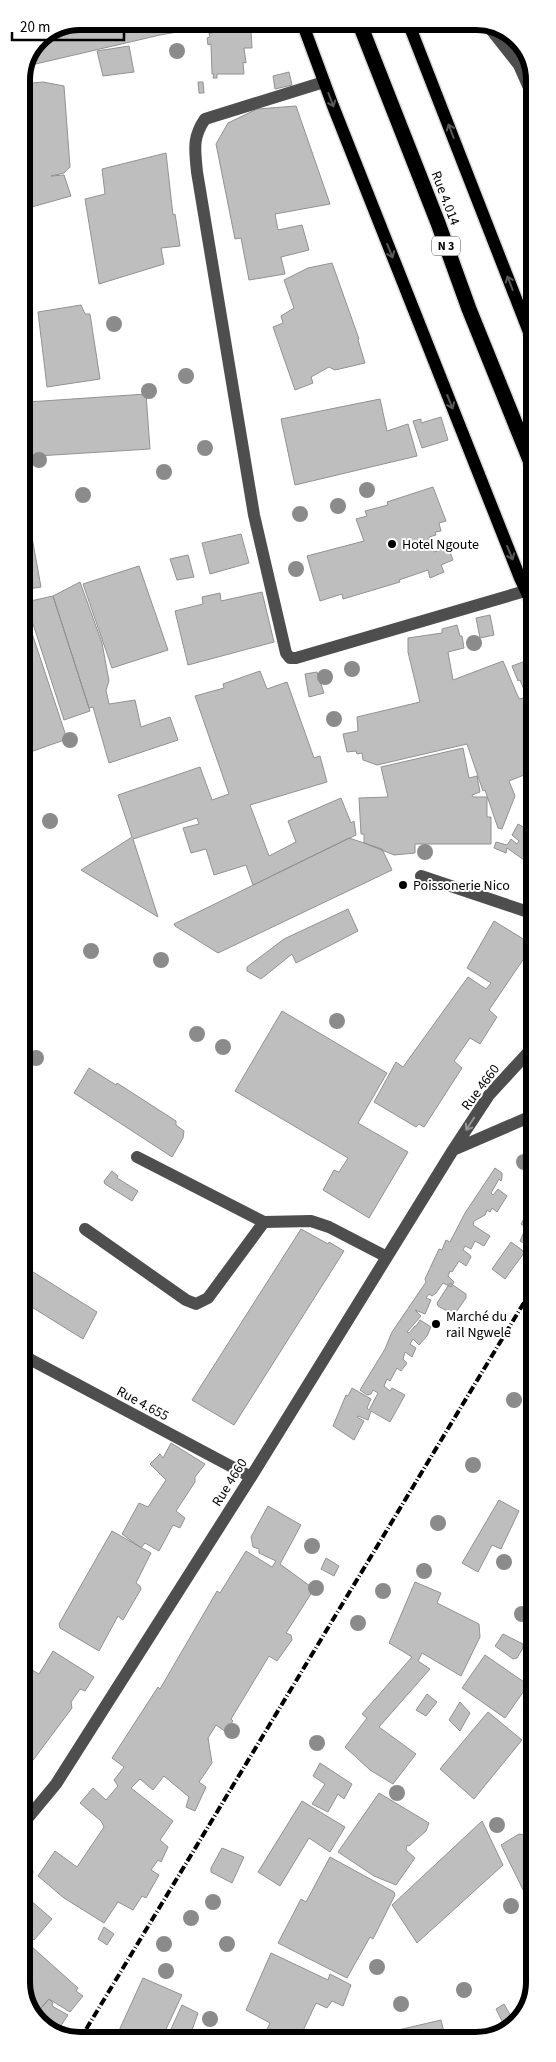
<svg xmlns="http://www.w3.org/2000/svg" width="556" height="2062" viewBox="0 0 556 2062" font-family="'Source Sans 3',sans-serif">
	<rect width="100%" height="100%" fill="#fff"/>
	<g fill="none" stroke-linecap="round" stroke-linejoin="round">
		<!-- stream -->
		<path stroke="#9c9c9c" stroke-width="11" d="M22,1879L28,1872"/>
	</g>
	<!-- building -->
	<path fill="#bebebe" stroke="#929292" d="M80,21H216L217,25L160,35L27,66L39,38Z
		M213,31H251L252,48H244L246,63L243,62L244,74H217V78H213L214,74H212L211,44L208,45L207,38L210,37L209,33H212Z
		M129,46L134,72L103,76L97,51Z
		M289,72L292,85L275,89L273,76Z
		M43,82L64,86L70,167L64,173L51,176L64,175L71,196L21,210V84Z
		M198,82H203L204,93H199Z
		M296,106L330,204L275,214L278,230L302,225L309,250L281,257L285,274L249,280L241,238L235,239L216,144L228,123L257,109Z
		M166,153L173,215L175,214L180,246L161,248L164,264L99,284L85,199L105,194L102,169Z
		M332,263L359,339L358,340L365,363L335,370L329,367L311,377L313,383L295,390L273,327L283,323L281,316L294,308L284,280L308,268Z
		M81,305L85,314H90L100,379L47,387L38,312Z
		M21,361L28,402L146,394L150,449L21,457Z
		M380,399L387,431L408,424L417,456L295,485L281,419Z
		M441,417L448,440L422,448L413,421L421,419V423Z
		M21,477L41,587L22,590Z
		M433,487L446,521L439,523L441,531L435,532L436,535L429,537L434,552L448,547L453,560L441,565L444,572L430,578L428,570L399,580L400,582L343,599L342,594L320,601L307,556L364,541L356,519L367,516L365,511L388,505L387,502Z
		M241,534L249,563L210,574L202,543Z
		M188,555L194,577L177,580L170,559Z
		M139,566L168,650L112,668L83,584Z
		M80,582L102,643L109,681L106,690L109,704L135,700L141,727L170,717L178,740L109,763L93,707L89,708L53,596Z
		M262,592L274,642L188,665L175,611L203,604L202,597L220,593L221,601Z
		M53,596L90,711L64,720L26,602Z
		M26,615L67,739L22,755V617Z
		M490,615L494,635L480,638L476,618Z
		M457,625L460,636H462L464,648L448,652L453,680L503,661L519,699L523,698L534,725V771L509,781L515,796L502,829L498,828L485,790L483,791L467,744L377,765L363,760L362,753L357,754L356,751L347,752L343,734L358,731L357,717L420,702L408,652V638L442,633V629Z
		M528,660L534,673V706L531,707L520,680L518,681L512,666Z
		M260,671L267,689L287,682L314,758L320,756L327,782L250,805L269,856L296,842L288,821L341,798L351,823L354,821L356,835L253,885L246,865L214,875L206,849L191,853L183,828L199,824L197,818L133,839L158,917L81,870L132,837L118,795L200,767L212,800L229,794L195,696L224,688L223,684Z
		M317,672L324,693L309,697L305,674Z
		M463,748L469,778L477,776L480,792L472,795L473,797H487V817H491V844H415V853L394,855L364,843V834H361L359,798L388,797L381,767Z
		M534,791V807L530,809L524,796Z
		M518,824L527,829L534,824V849L524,860L507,848L506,853L494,848L496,842L507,845L511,839L517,844L519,841L512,835Z
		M349,838L382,849L392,870L218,953L175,926L174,924Z
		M348,909L358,931L296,963L292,954L261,979L247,971V967L284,939Z
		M494,921L533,945L489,1010L497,1017L480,1044L470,1038L454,1061L462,1068L424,1127L419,1124L416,1127L374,1102L396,1062L403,1067L468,977L486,989L491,983L467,968Z
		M282,1011L387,1073L358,1123L408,1152L369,1218L323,1190L334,1170L339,1172L348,1158L235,1091Z
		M89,1068L116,1085L117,1083L176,1121V1125L184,1131L183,1138L172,1157L74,1093Z
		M495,1168L502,1173V1178L501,1181L499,1179L491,1193L493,1195L498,1189L507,1196L497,1212L492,1208L490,1212L487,1210L485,1215L474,1221L473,1225L490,1236L484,1246L475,1241L471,1249L465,1246L463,1250L470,1255L471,1257L466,1266L459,1261L452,1272L450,1271L448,1276L454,1282L451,1287L443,1283L436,1293L432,1296L429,1294L426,1298L431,1300L425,1314L415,1310L421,1316L407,1332L409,1333L415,1326H416L420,1320L431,1327L427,1336L419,1345L413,1339L410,1344L416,1348L412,1357L405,1352L403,1359L407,1363L401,1371L397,1368L390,1381L387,1379L384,1386L390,1391L392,1388L405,1395L390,1422L371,1411L368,1420L358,1416L357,1417L364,1421L354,1440L333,1426L346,1395L348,1396L352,1388L371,1399L367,1408L369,1410L378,1393L373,1390L371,1394L367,1395L360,1390L385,1349L392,1332L426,1282L425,1279L439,1249L442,1250L446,1240L450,1242L465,1213Z
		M112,1171L118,1176L117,1178L138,1191L132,1201L105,1184L104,1181Z
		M526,1215L533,1219L534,1216V1242L532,1245L529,1243L528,1246L520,1241L523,1234L528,1235L529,1231L526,1229L528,1226L527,1225L525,1227L521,1224Z
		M301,1229L328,1244L329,1242L344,1251L234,1425L192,1400Z
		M511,1242L522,1250L524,1253L505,1279L492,1269Z
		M22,1265L97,1312L83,1339L22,1301Z
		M450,1283L466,1294V1298L454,1315L438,1306L437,1303Z
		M171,1443L205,1464L195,1477V1482L176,1511L185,1518L180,1528L173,1525L159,1551L145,1543L141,1548L122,1534L139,1503L148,1507L166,1480L150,1464L160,1454L163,1458Z
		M499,1500L519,1511L501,1549L492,1545L478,1572L462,1563Z
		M268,1506L301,1525L280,1564L314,1589L286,1633L291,1635L292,1640L277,1661L269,1656L231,1719L233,1721L226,1732L216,1725L208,1738L212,1763L199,1782L206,1787L195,1811L186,1807L189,1797L164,1776L153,1790L140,1779L131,1788L173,1821L160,1840L168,1847L161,1862L158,1860L151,1870L159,1875L146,1898L142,1896L133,1910L118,1902L104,1923L64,1898L38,1876L55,1851L77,1867L104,1827L101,1821L80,1803L93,1788L106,1800L118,1786L114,1780L124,1767L112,1758L158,1687L160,1689L217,1591L220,1593L246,1551L272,1567L276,1561L259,1553V1549L253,1547L251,1537Z
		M112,1531L151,1553L136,1583L140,1586L141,1589L123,1620L118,1616L99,1651L60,1628L59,1624Z
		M326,1558L339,1566L334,1576L321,1569Z
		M415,1582L441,1593L437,1603L479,1624L480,1637L461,1676L422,1653L418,1661L430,1669L379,1727L416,1754L393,1784L370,1770L345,1747L367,1718L362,1714L412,1657L389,1643Z
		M503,1634L523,1644V1648L517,1658L513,1659L495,1646Z
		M53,1651L94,1677L85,1691L80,1689L71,1702L72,1708L22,1775V1664L39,1674Z
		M485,1655L524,1682L526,1688L505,1718L462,1688Z
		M427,1694L437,1702L426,1716L416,1710Z
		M535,1697V1727L523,1710Z
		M460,1702L470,1713L460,1731L449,1720Z
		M488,1712L522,1740L474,1799L440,1769Z
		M320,1763L352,1784L344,1799L338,1794L328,1812L312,1804L325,1784L313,1776Z
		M379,1793L429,1823L426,1831L409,1846L407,1845L406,1850L415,1858L396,1885L374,1876L338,1852Z
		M302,1801L345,1827L330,1852L309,1838L280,1886L258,1872Z
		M482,1821L503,1865L417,1943L392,1905Z
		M519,1834L526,1835L532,1850L535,1849V1914L501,1845Z
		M222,1848L244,1857L232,1883L211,1872V1868Z
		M330,1857L394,1892L395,1895L373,1939L370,1937L347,1978L278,1943L301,1899L306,1902Z
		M22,1893L52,1919L34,1940L22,1930Z
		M104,1927L114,1934L107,1945L98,1939Z
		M22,1938L78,1988L76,1991L83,1996L70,2012L49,1999L35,2015L22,1994Z
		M271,1953L328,1980L330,1974L351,1985L343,2006L332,2001L327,2008L316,2003L300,2037L307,2040H262L270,2023L246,2010Z
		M143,1978L182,1995L161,2040H126L117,2035Z
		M49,1999L53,2003L52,2006L68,2015L58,2030L41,2020L39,2022L35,2015Z
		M504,2004L512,2018L503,2023L496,2009Z
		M182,2005L198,2013L191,2033L205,2040H166Z
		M441,2020L446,2040H355Z"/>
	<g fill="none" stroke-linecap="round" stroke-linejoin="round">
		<!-- major casing -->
		<g stroke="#dbdbdb" stroke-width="15">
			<path id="major" d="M302,22L333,106L520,578L534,608
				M408,22L534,345"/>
		</g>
		<!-- highway casing -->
		<g stroke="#dbdbdb" stroke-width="18">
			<path id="highway" d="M359,22L438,223L469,309L534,470"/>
		</g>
		<!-- minor -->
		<path stroke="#4e4e4e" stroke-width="12" d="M485,22L519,65L534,99
			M324,82L205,119C192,138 195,150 197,172L254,515L286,653L290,658H296L525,591
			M421,876L534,914
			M453,1150L534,1115
			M137,1157L264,1222L311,1221L329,1227L387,1257
			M85,1229L186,1300L196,1304L208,1298L264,1222
			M22,1355L251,1477
			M22,1825L56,1784L251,1477L453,1150L489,1095L534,1046"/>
		<!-- major -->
		<use href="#major" stroke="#000" stroke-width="12"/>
		<!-- highway -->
		<use href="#highway" stroke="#000" stroke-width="15"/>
		<!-- rail -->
		<path stroke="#000" stroke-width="4" stroke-dasharray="8 2.5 1 2.5" stroke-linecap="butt" d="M79,2041L534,1286"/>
	</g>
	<!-- trees -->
	<g fill="#8b8b8b">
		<circle cx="177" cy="51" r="8"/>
		<circle cx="114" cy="324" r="8"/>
		<circle cx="186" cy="376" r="8"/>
		<circle cx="149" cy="391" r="8"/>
		<circle cx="205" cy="448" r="8"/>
		<circle cx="39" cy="460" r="8"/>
		<circle cx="164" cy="472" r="8"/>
		<circle cx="367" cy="490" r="8"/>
		<circle cx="83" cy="495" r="8"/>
		<circle cx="338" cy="506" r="8"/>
		<circle cx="300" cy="514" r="8"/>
		<circle cx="296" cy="569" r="8"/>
		<circle cx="474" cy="643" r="8"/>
		<circle cx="352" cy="669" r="8"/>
		<circle cx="325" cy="677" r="8"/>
		<circle cx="334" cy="719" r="8"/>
		<circle cx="70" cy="740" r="8"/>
		<circle cx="50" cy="821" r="8"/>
		<circle cx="425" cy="852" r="8"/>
		<circle cx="91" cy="951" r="8"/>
		<circle cx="161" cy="960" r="8"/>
		<circle cx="337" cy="1021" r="8"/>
		<circle cx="197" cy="1034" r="8"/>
		<circle cx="223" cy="1047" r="8"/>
		<circle cx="36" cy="1058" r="8"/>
		<circle cx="524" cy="1162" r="8"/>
		<circle cx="514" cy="1400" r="8"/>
		<circle cx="473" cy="1465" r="8"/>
		<circle cx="438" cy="1523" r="8"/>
		<circle cx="312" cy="1546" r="8"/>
		<circle cx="504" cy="1562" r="8"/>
		<circle cx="424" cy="1571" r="8"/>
		<circle cx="316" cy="1588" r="8"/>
		<circle cx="383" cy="1591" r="8"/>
		<circle cx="522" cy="1614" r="8"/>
		<circle cx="358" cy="1623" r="8"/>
		<circle cx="232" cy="1731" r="8"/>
		<circle cx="317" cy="1743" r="8"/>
		<circle cx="397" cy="1793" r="8"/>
		<circle cx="497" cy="1825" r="8"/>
		<circle cx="213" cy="1902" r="8"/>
		<circle cx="511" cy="1906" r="8"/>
		<circle cx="191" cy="1918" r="8"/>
		<circle cx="164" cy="1944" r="8"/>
		<circle cx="227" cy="1944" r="8"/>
		<circle cx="377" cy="1967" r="8"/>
		<circle cx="166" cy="1971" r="8"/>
		<circle cx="464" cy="1990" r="8"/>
		<circle cx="401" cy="2004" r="8"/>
		<circle cx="210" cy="2019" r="8"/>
	</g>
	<!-- one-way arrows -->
	<defs><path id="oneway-shaft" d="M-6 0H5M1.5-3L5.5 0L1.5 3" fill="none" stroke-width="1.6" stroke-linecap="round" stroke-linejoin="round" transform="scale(1.25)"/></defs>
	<g stroke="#595959">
		<use href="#oneway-shaft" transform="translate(331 100) rotate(69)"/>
		<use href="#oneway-shaft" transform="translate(451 131) rotate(-111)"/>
		<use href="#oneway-shaft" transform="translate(390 251) rotate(68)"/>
		<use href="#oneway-shaft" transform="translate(510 283) rotate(-111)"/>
		<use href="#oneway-shaft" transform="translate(450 402) rotate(68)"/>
		<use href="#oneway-shaft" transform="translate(510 553) rotate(68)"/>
	</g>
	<use stroke="#959595" href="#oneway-shaft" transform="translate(470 1124) rotate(123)"/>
	<!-- markers -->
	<g fill="#000" stroke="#fff" stroke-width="2">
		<circle cx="392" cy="544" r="5"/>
		<circle cx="403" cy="885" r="5"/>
		<circle cx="436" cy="1324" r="5"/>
	</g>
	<g text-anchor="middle" stroke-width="4" stroke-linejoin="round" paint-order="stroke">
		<!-- shield labels -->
		<rect fill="#fff" stroke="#4c4c4c" stroke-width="1" x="432" y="236.5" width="28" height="19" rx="4"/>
		<g font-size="12" font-weight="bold" fill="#000">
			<text x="446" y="250">N 3</text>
		</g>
		<!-- street labels -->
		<g font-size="14" fill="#000" stroke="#fff">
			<text transform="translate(446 198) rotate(69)" y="5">Rue 4.014</text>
			<text transform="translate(480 1087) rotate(-53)" y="5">Rue 4660</text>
			<text transform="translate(143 1403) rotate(28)" y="5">Rue 4.655</text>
			<text transform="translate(229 1482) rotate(-58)" y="5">Rue 4660</text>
		</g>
		<!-- poi labels -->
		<g font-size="14" fill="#000" stroke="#fff" text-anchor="start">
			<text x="402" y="549">Hotel Ngoute</text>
			<text x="413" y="890">Poissonerie Nico</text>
			<text x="446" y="1321">Marché du<tspan x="446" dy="16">rail Ngwele</tspan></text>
		</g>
	</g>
	<!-- crop -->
	<path d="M0 0H556V2062H0ZM80 30H476A50 50 0 0 1 526 80V1982A50 50 0 0 1 476 2032H80A50 50 0 0 1 30 1982V80A50 50 0 0 1 80 30Z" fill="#fff" fill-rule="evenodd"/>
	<path fill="none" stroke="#000" stroke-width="6" d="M80 30H476A50 50 0 0 1 526 80V1982A50 50 0 0 1 476 2032H80A50 50 0 0 1 30 1982V80A50 50 0 0 1 80 30Z"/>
	<!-- scale -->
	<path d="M12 32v8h112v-8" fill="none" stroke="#000000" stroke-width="2.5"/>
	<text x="20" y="32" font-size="15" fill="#000000" stroke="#ffffff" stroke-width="4" paint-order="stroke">20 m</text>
</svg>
